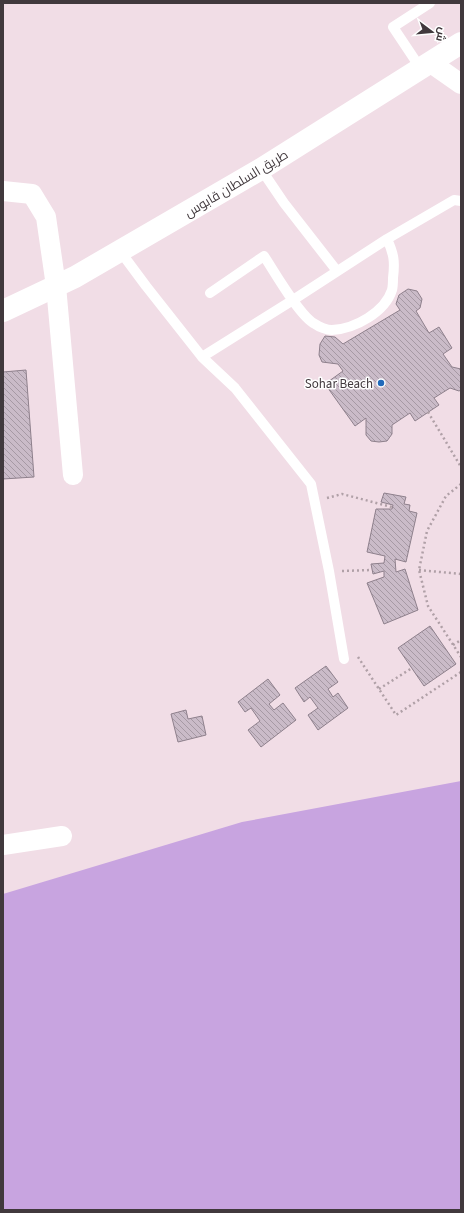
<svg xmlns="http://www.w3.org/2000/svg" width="464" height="1213" viewBox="0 0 464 1213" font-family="'Source Sans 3',Cairo,sans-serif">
	<defs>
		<pattern id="building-back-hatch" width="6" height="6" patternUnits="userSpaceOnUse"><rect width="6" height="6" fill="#cabbc8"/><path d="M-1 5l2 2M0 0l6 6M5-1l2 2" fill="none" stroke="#a699a4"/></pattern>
	</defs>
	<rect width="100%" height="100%" fill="#f1dde6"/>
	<!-- water -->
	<path fill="#c8a4e0" d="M461,781V1210H3V894L242,822Z"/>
	<!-- building -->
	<path fill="url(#building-back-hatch)" stroke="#8e808c" d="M408,289L417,291L422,299L420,308L416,311L429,333L439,327L452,348L443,354L452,367L461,369V390L459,391L450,388L434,398L439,405L415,421L410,413L392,425V434L387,441L379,442L371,441L366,435V418L355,426L325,384L343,371L338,364L322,362L319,355L320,344L325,336L335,337L343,344L400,310L396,304L399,295Z
		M26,370L34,477L3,479V372Z
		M384,493L406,497L404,504L410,505L409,511L417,513L406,562L395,559L396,572L405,569L418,610L384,624L367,583L384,577V571L373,574L371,564L384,563L385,556L367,552L376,509H392L393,505L381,502Z
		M430,626L456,664L424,686L398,648Z
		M326,666L338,682L328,689L333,697L338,693L348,708L318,730L308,715L318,708L310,697L304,702L295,688Z
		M268,679L280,695L269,704L274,710L283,703L296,720L261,747L248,730L260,721L251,708L245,712L238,702Z
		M186,710L188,719L202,716L206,735L178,742L171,714Z"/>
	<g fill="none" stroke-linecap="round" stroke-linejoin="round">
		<!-- path -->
		<path stroke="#b0a0a7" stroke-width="2.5" stroke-dasharray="2 3" stroke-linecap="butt" d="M428,412L461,467
			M461,484L446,496L427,531L419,570L428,606L461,657
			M327,498L342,494L392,507
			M419,570L461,574
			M342,571L372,570
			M453,645L461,640
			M358,657L396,715L461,672
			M379,689L412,668"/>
		<!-- lane -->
		<path stroke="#fff" stroke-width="10" d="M421,69L393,27L430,3
			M261,169L284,203L337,271
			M120,251L146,286L202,357
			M210,293L264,256C274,271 300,317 315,324C319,327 327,330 332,330C355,329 385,312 392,290C393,286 393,281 393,278C395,262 394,254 387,239
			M344,659L329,571L311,484L235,388L202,357L293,300L387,239L454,200L461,201"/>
		<!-- street -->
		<path stroke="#fff" stroke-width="20" d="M431,63L461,84
			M3,191L32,194L46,217L56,286L73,475
			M3,845L62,836"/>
		<!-- secondary -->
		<path stroke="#fff" stroke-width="22" d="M3,311L75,277L261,169L461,43"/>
	</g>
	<!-- markers -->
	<circle fill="#206aba" stroke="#fff" stroke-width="1.5" cx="381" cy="383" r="4"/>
	<g text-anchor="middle" stroke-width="3" stroke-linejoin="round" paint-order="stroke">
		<!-- street labels -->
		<g font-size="13" fill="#41393d" stroke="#fff">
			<text transform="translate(236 183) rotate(-31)" y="5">طريق السلطان قابوس</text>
		</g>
		<!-- poi labels -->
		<g font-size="13" fill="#41393d" stroke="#fff" text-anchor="end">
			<text x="373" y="388">Sohar Beach</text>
		</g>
	</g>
	<!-- border -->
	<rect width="464" height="1213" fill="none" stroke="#41393d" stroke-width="8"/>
	<!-- north arrow -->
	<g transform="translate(432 32) rotate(106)" stroke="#ffffff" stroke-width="3" paint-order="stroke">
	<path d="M0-3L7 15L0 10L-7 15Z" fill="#41393d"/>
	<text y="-6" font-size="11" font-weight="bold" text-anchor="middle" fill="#41393d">ش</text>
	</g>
</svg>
